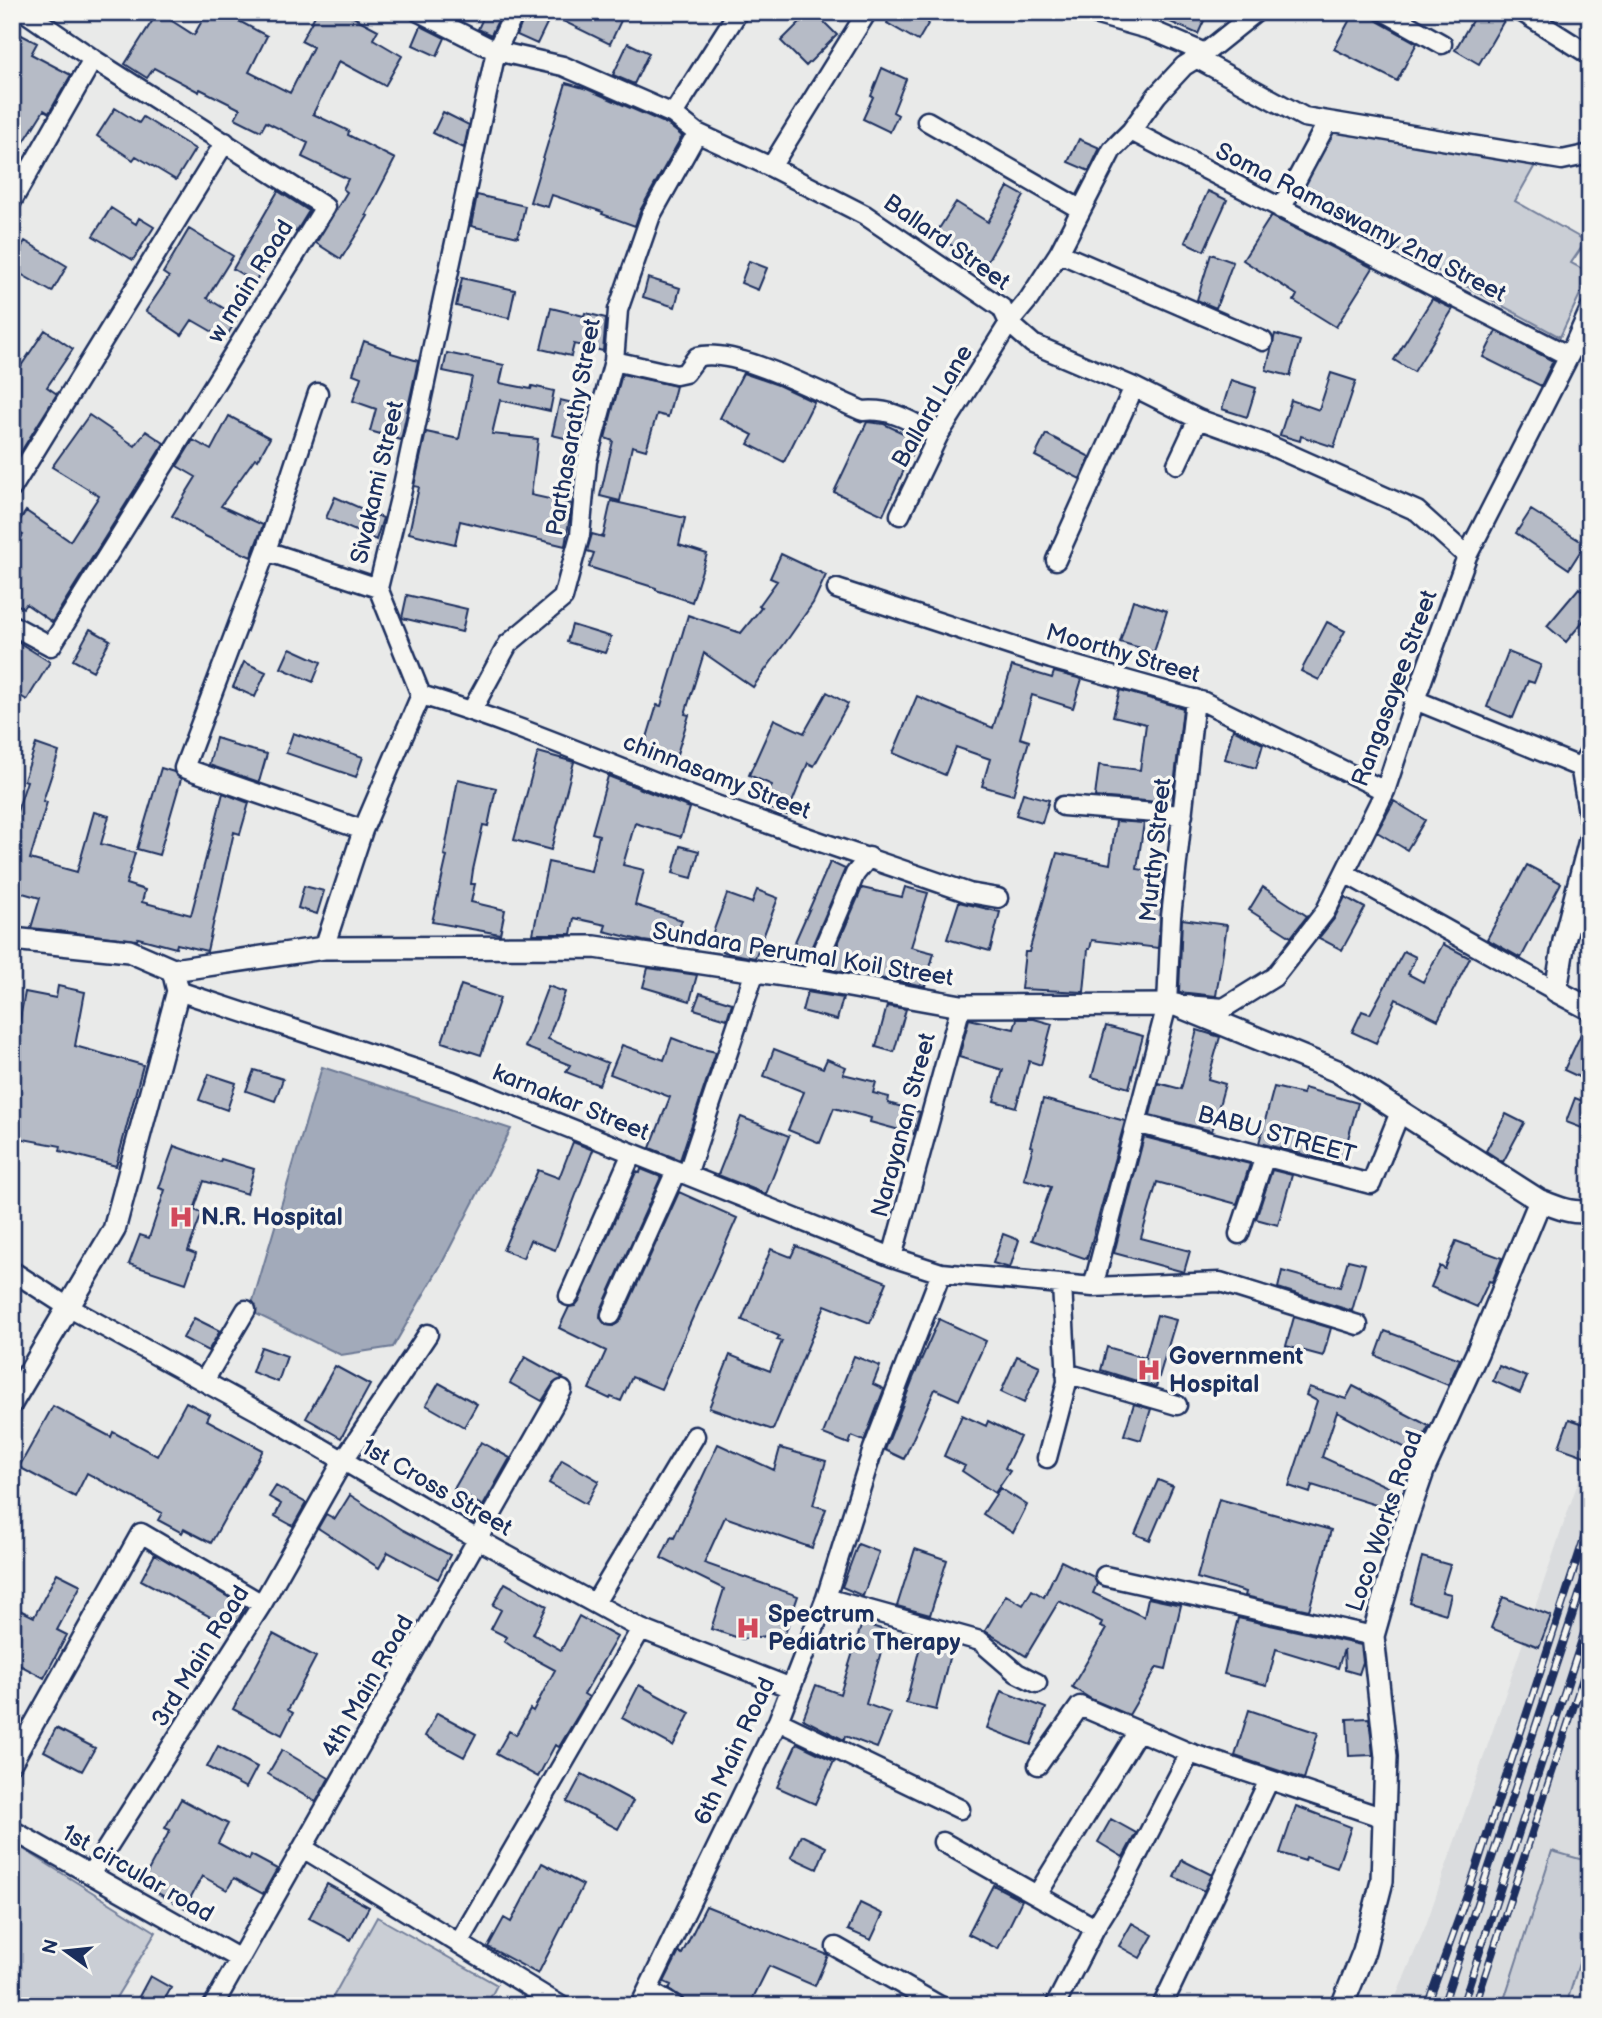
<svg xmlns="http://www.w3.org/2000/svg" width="1602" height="2018" viewBox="0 0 1602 2018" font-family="'Balsamiq Sans',sans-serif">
	<rect width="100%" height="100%" fill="#e9eae9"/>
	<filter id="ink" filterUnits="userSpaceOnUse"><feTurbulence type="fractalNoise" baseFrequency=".0143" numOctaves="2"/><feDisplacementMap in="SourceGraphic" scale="14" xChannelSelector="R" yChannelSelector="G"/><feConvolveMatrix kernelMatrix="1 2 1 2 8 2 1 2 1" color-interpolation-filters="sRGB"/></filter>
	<g filter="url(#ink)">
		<!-- built -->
		<path fill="#dadcde" d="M1590,1447V2006H1392L1426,1925Z"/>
		<!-- green -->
		<path fill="#caced5" stroke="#727e9a" stroke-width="2" d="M1326,132L1538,160L1515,201L1586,241L1571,263L1590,273L1560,337L1294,193Z
			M12,1842L156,1932L111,2006H12Z
			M1552,1851L1590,1862V1928L1567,2002L1570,2006H1502Z
			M377,1917L497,1985L486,2006H328Z"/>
		<!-- water -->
		<path fill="#a2aaba" stroke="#6c7995" stroke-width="2" d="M322,1067L511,1129L442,1263L393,1347L341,1355L250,1311Z"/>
		<!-- building -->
		<path fill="#b6bbc6" stroke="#1b2f5e" stroke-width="2" d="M158,12L194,35L207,12H241L237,20L267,36L249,72L290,93L313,47L301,41L317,12H344L378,30L373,39L402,56L385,86L339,61L313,114L349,131L348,135L395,159L366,215L368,216L341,259L316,243L347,192L343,189L348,179L302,157L308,143L266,122L261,131L235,118L240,109L200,89L199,92L154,68L147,78L125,64Z
			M470,12H502L491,35L478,29L483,18Z
			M526,12H625L610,44L551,15L537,44L517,35Z
			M810,12H814L837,35L806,66L781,41Z
			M893,12H935L918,41L887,23Z
			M1147,12H1208L1198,34Z
			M1354,12H1367L1379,22L1417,43L1397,81L1334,49Z
			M1477,12H1509L1479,64L1455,50Z
			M421,26L445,38L437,56L413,45Z
			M12,30L37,43L31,54L71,75L49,113L44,110L12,161Z
			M628,43L649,53L634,84L613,75Z
			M882,68L906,79L893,112L898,115L890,132L863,119L873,97L871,96Z
			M566,83L587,89L667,124L682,136L641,209L635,226L602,214L603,212L552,195L548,207L530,202Z
			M115,108L139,123L143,117L195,149L176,180L136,156L133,160L97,136Z
			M443,112L469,125L464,148L433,133Z
			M1079,139L1100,148L1089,171L1068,162Z
			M1008,187L1024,196L981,273L963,262L967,255L935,235L956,202L988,222Z
			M278,191L309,211L296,232L291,228L279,248L276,247L255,282L233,269Z
			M1208,191L1227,200L1204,251L1185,242Z
			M477,195L525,206L518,237L471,226Z
			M111,208L136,224L139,218L154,227L133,260L93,236Z
			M1271,216L1373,268L1336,327L1294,301L1297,295L1243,260Z
			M189,229L233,256L207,298L238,317L225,339L192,320L182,335L146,311L169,277L163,273Z
			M25,241L67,266L52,292L12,269V263Z
			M1211,254L1233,262L1216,308L1197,300Z
			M749,261L767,268L758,290L741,283Z
			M462,278L515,290L509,318L456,306Z
			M648,278L680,288L675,307L643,297Z
			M1432,299L1453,309L1414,372L1394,360Z
			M551,308L584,316L585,313L606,318L603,351L574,344L571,356L541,349Z
			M45,330L73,349L47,387L57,394L12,466V365L19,369Z
			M1496,331L1553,361L1541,386L1483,357Z
			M1275,334L1300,341L1290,376L1266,370Z
			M364,341L391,351V353L418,361L401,440L370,431L376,409L353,401L361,377L353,374Z
			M447,353L504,365L500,383L531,389L532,386L554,391L550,411L500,400L492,434L538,439L531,495L572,504L565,546L460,521L455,544L409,533L419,487L414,486L426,432L459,439L472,377L443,371Z
			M743,373L778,385L814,402L784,462L748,444L753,435L720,418Z
			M1331,373L1356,381L1334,447L1301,436L1300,441L1280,435L1291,400L1319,410Z
			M622,374L676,386L668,417L657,414L646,450L632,446L620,501L600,496L613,441L605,438Z
			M1231,380L1256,388L1247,417L1222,409Z
			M560,400L590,407L583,432L579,431L577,441L552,435Z
			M89,415L135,446L146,431L164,443L52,622L26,604L23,608L12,601V550L23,535L14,529L26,511L70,541L99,496L52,467Z
			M229,416L270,438L258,460L255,458L221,506L263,525L251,557L205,536L172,516L196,477L177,466L193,440L211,450Z
			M867,422L884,424L918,440L883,515L834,492Z
			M1046,434L1090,457L1080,479L1035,456Z
			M335,497L383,518L376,540L326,518Z
			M611,501L685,518L679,545L707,554L692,602L656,590V588L589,567L594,553L587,551L592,534L603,537Z
			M1531,510L1585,544L1569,569L1516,533Z
			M781,554L826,575L813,603L790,636L753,687L704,653L685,714L689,715L673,767L641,757L657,705L661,706L688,615L741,633L762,607L759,606L777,581L770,578Z
			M1579,588L1590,597V613L1566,642L1547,626Z
			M407,595L467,609L462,632L402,618Z
			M1133,600L1167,611L1154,652L1120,642Z
			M1327,622L1345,631L1319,680L1301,671Z
			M572,625L611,637L605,653L567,642Z
			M90,629L110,640L93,671L73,660Z
			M18,642L50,662L27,700L12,691V652Z
			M290,648L321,662L313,682L281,668Z
			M1508,652L1541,665L1534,683L1528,681L1513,718L1487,707Z
			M244,662L266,672L255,697L233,687Z
			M1012,666L1052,678L1054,672L1082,679L1073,708L1032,695L1020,738L1029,741L1013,795L982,786L990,759L956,747L945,775L893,753L917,696L993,728Z
			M1120,690L1183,708L1172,803L1095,797L1099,765L1140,770L1146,724L1113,716Z
			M827,692L848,704L814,766L808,763L787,815L764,806L772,785L749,775L774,719L804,733Z
			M1233,729L1263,744L1256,768L1225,759Z
			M293,733L363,757L356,777L286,753Z
			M216,738L232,743V745L267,754L259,782L209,765Z
			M36,744L59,752L43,801L47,802L30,859L77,872L94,812L109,816L101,844L135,853L126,884L145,890L142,902L191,915L223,793L249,803L240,834L234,832L207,951L177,944L176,948L138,938L137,940L31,928L40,898L12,890V827L27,781L24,780Z
			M538,752L574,762L551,850L514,840Z
			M161,768L174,772L181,779L159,855L137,849Z
			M608,776L690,808L681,837L635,823L623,865L644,870L635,905L682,920L673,945L643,941L604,931L606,925L574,918L571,934H533L548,862L591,871L599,835L592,833Z
			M458,779L496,788L488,826L483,825L473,870L471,884H475L471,902L505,910L500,934L432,922L447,856L444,855Z
			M1023,793L1049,800L1042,823L1016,815Z
			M1394,801L1425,820L1407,850L1377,832Z
			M1116,821L1144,823L1137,869L1164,873L1158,948L1092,940L1090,949H1088L1084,992L1021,989L1025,952H1029L1057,853L1110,864Z
			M680,846L699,851L692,878L673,873Z
			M830,862L845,869L804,965L786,962Z
			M1527,865L1561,883L1521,958L1487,939Z
			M304,886L324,891L317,914L298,908Z
			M905,887L928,893L911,947L934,953L925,986L827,969L862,888L902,897Z
			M1263,887L1307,916L1291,937L1249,910Z
			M757,890L778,898L755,958L728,953L708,946L727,894L752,903Z
			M1345,897L1365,908L1342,950L1319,938L1334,919Z
			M959,902L1000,912L990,951L947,939Z
			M1182,919L1227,925L1216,996L1179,992Z
			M1443,944L1470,958L1438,1020L1396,999L1376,1043L1352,1032L1362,1011L1370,1014L1404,951L1416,957L1408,974L1423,982Z
			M648,968L697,975L690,1001L643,987Z
			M461,985L500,998L481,1055L442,1042Z
			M58,986L85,992L75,1046L143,1065L116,1166L60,1151L61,1146L12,1137V1061L25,992L56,998Z
			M548,986L565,992L548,1039L608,1063L599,1085L566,1072L570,1065L525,1047Z
			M807,992L843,998L837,1020L802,1011Z
			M700,993L732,1003L727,1019L694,1009Z
			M887,1006L906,1009L894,1052L876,1047Z
			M969,1019L1014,1029L1017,1019H1034L1052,1024L1041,1065L1029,1061L1016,1107L994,1101L1003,1070L959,1057Z
			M1587,1021L1590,1022V1082L1564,1070Z
			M1106,1026L1143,1036L1129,1088L1092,1077Z
			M1197,1030L1220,1037L1208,1079L1225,1084L1212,1131L1150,1115L1158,1083L1181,1089Z
			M672,1038L698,1048L716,1052L680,1160L650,1148L670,1097L610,1074L622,1045L664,1060Z
			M774,1049L823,1068L827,1059L846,1067L843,1074L876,1082L873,1093L889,1097L888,1103L920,1112L914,1134L870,1122L871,1118L834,1108L820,1143L788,1130L804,1092L764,1076Z
			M254,1070L283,1079L275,1101L246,1091Z
			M209,1074L236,1083L227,1110L199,1100Z
			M1274,1087L1303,1094L1304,1088L1358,1103L1341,1164L1259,1143Z
			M1575,1098L1590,1104V1131L1566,1122Z
			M1043,1099L1125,1121L1087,1259L1032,1240L1051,1187L1024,1179L1033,1147L1030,1146Z
			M1506,1114L1524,1123L1503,1162L1486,1151Z
			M741,1117L789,1136L766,1194L718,1175Z
			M1144,1137L1250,1164L1237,1204L1157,1182L1141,1238L1190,1251L1184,1272L1114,1253Z
			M573,1142L593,1150L555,1250L530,1240L523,1258L503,1250L538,1170L559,1178Z
			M174,1146L220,1162L221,1159L254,1169L247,1194L204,1181L194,1210L202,1213L188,1251L196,1254L186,1283L129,1264L140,1235L149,1238L165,1190L159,1188Z
			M641,1169L661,1177L601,1310L600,1317L606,1325L613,1326L621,1320L679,1192L737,1218L661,1389L632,1377L621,1401L611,1397L610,1399L589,1389L606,1351L559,1328L569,1307L575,1306L579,1301L636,1172L640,1173Z
			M1272,1170L1292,1175L1278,1225L1256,1219Z
			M1003,1234L1019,1240L1010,1268L993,1263Z
			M1456,1241L1502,1258L1492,1282L1489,1281L1477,1307L1431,1287L1440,1266L1445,1269Z
			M796,1246L887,1282L870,1323L825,1305L773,1430L709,1408L730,1355L770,1371L782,1341L777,1340L779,1336L742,1320L771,1249L791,1257Z
			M1348,1260L1365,1264L1352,1311L1278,1288L1282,1271L1340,1287Z
			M1157,1315L1176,1320L1156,1387L1101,1370L1107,1347L1145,1358Z
			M1294,1317L1331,1328L1323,1356L1286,1346Z
			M194,1318L220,1331L208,1351L183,1338Z
			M939,1319L986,1341L959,1400L935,1389L904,1459L885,1450L914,1376Z
			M1385,1331L1460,1359L1448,1385L1376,1356Z
			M261,1347L287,1356L278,1382L252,1372Z
			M854,1356L880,1366L873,1384L884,1389L864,1441L852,1436L849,1444L823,1434Z
			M1017,1356L1040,1366L1024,1403L1001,1392Z
			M525,1357L563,1378L553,1384L542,1401L510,1383Z
			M335,1366L370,1385L341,1438L306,1418Z
			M1499,1366L1527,1377L1520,1393L1493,1381Z
			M439,1383L477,1404L464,1427L426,1405Z
			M1353,1386L1429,1426L1415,1453L1337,1412L1322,1457L1401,1493L1395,1511L1312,1485L1310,1493L1289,1486L1317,1401L1306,1395L1309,1387L1346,1399Z
			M186,1402L210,1414L207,1420L263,1450L211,1543L184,1529L182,1533L158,1520L162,1513L87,1473L75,1497L19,1467L53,1406L111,1437L113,1432L157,1456Z
			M1134,1404L1151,1409L1141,1440L1124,1435Z
			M962,1415L986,1426L988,1421L1020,1437L1005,1468L1010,1471L995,1493L962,1471L965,1466L944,1456Z
			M1569,1419L1590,1426V1458L1559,1447Z
			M481,1442L510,1458L483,1506L454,1489Z
			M718,1444L774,1470L780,1448L826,1461L813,1505L826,1509L812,1548L725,1517L704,1563L798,1596L785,1634L742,1639L711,1629L724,1589L661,1558L671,1537L674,1538Z
			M562,1460L599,1481L586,1504L549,1483Z
			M1158,1480L1173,1486L1150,1540L1135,1534Z
			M276,1486L306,1503L293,1526L275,1516L281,1504L269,1497Z
			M1000,1488L1027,1505L1013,1533L983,1514Z
			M350,1495L403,1530L450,1555L438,1579L388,1552L379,1568L318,1528L326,1514L335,1519Z
			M1219,1499L1331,1530L1309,1610L1245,1596L1246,1592L1197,1578Z
			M858,1544L879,1552L863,1596L842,1587Z
			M915,1549L947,1560L930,1615L897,1606Z
			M155,1554L245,1607L233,1629L141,1580Z
			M1422,1557L1450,1565L1442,1592L1451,1594L1446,1614L1410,1603Z
			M1061,1561L1094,1577L1097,1584L1093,1593L1144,1617L1148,1598L1181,1605L1166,1669L1157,1667L1129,1715L1091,1699L1072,1687L1106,1629L1100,1627L1102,1622L1059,1601L1026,1656L985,1631L1006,1595L1023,1605L1032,1590L1044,1597Z
			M57,1573L81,1585L57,1630L67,1635L44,1678L12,1661V1606L34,1617Z
			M505,1583L547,1606L533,1634L561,1650L579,1616L617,1637L584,1694L589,1697L559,1747L555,1745L538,1777L496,1754L509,1731L516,1735L530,1709L533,1711L555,1670L514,1648L504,1641L507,1637L491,1629L501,1610L493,1605Z
			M1503,1597L1551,1616L1539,1647L1491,1628Z
			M1238,1618L1361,1645L1363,1662L1359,1674L1345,1670L1344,1649L1338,1668L1276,1649L1267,1685L1224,1674Z
			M862,1623L887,1631L866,1704L891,1713L877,1748L845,1736L844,1740L803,1719L816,1685L840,1694Z
			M273,1634L316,1657L288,1710L293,1713L282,1735L233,1709Z
			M922,1638L952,1646L936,1710L906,1703Z
			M639,1685L690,1713L673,1746L622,1718Z
			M1001,1691L1046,1708L1031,1745L987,1728Z
			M1249,1710L1318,1733L1304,1779L1235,1756Z
			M437,1713L476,1734L464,1757L425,1736Z
			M1369,1718L1373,1755L1349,1756L1347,1719Z
			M56,1728L95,1748L82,1771L44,1751Z
			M797,1743L834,1761L815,1804L777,1787Z
			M218,1746L257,1767L246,1788L207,1767Z
			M282,1750L329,1778L316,1802L268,1774Z
			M582,1774L633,1801L618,1829L567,1802Z
			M181,1799L228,1824L218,1843L249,1860L251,1855L277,1869L263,1894L234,1878L227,1890L202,1876L185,1908L141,1884L170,1830L165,1828Z
			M1296,1806L1351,1827L1337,1868L1306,1857L1305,1861L1280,1853Z
			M1111,1819L1136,1833L1123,1857L1098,1842Z
			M801,1835L826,1847L817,1869L791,1857Z
			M1182,1860L1212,1875L1204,1891L1174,1877Z
			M542,1863L583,1885L538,1974L488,1947L504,1918L511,1922Z
			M327,1884L369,1907L351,1940L309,1918Z
			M993,1885L1022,1900L998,1949L968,1934Z
			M860,1903L883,1914L871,1940L848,1930Z
			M706,1906L828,1955L815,1986L769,1966L749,2006H686L681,1997L669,1989L671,1985L664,1982L679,1952L682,1954Z
			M1132,1923L1153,1935L1140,1958L1119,1946Z
			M150,1976L171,1988L161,2006H134Z"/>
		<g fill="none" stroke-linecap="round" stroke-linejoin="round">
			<!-- minor casing -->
			<g stroke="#1b2f5e" stroke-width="23">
				<path id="minor" d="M419,12L496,51L563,66L673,114L697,133L771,167L865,215L1002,308L1009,323L1033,344L1134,387L1198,419L1262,442L1417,511L1467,556
					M1087,12L1151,30L1205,53
					M1385,12L1442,44
					M1522,12L1590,55
					M1196,58L1304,117L1562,160L1590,154
					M673,114L738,12
					M927,121L1080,209
					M1131,131L1569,356
					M771,167L867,12
					M12,201L93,59
					M1281,209L1328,121
					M1059,253L1263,341
					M614,361L676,375L685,373L697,357C735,346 824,395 863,411C893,408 912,422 938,436
					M1177,464L1198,419
					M12,488L225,142
					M900,515L938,436L1009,323L1029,299L1059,253L1112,150L1131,131L1157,95L1184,66L1205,53L1256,12
					M266,551L318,393
					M1056,560L1134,387
					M837,589L1051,659L1204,702L1385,791
					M12,625L51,646L325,207L93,59L25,12
					M421,695C514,723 603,762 694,797C785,831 878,861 969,893L998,898
					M1415,700L1582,768
					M472,710L508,644L563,598L580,535L587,461L614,361L618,310L651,215L697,133
					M1063,806L1183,815
					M363,830L184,768L266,551L378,588
					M1345,873L1556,991
					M324,948L363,830L421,695L378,588L402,490L496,51L515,12
					M810,979L855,874L869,857
					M178,991L452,1081L892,1257L941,1273L1093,1287L1167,1005L1171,917L1195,699
					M1185,1005L1224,1008L1274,977L1325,912L1385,791L1415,700L1467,556L1569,356L1590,309
					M1136,1123L1371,1184L1400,1112
					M687,1175L755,971
					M1239,1234L1265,1156
					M892,1257L961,1006
					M12,1271L68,1307L267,1416L479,1540L641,1629L791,1688
					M1093,1287L1220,1282L1358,1325
					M569,1296L632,1153
					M611,1315L676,1171
					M1066,1373L1177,1405
					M204,1381L246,1310
					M1047,1458L1067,1382L1062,1284
					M1105,1576L1373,1636
					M826,1598L980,1641L1017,1673L1037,1683
					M595,1603L695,1436
					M778,1721L960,1809
					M12,1763L141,1533L262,1604
					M1038,1765L1080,1706L1190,1753
					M12,1830L240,1959
					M943,1842L1095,1928
					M303,1848L561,2006
					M91,1873L262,1604L343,1461L428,1334
					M1037,1895L1138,1731
					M459,1943L641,1629
					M836,1947L940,2006
					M649,1991L675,2006
					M213,2006L562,1390
					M640,2006L778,1721L826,1598L873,1449L941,1273
					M1055,2006L1095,1928L1123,1883L1190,1753L1384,1818
					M1162,2006L1269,1780"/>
			</g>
			<!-- tertiary casing -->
			<g stroke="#1b2f5e" stroke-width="26">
				<path id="tertiary" d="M1590,754L1582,768L1590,815
					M1590,840L1564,941L1556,991L1590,1009
					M12,939L129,951L173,970L324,948L595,947L810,979L961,1006L1176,1005L1337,1071L1540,1201
					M12,1402L114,1230L178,991L173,970
					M1342,2006L1364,1951L1382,1881L1386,1757L1373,1636L1406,1520L1423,1471L1477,1353L1540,1201C1555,1206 1574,1216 1590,1210"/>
			</g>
			<!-- minor -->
			<use href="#minor" stroke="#f6f6f2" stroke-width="18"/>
			<!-- tertiary -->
			<use href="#tertiary" stroke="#f6f6f2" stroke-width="21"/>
			<!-- rail casing -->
			<g stroke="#1b2f5e" stroke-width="8">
				<path id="rail" d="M1427,2006L1471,1884L1590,1520
					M1443,2006L1590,1562
					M1462,2006L1590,1615
					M1475,2006L1590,1657"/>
			</g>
			<!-- rail -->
			<use href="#rail" stroke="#f6f6f2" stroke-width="5" stroke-dasharray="16" stroke-linecap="butt"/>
		</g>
	</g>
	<!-- icons -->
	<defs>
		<g id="hospital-bare" transform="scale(1.89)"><path d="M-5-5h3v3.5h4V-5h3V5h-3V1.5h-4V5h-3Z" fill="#d1495b" stroke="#f6f6f2" stroke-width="2.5" paint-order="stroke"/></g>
	</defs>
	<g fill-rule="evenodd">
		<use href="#hospital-bare" x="181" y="1217"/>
		<use href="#hospital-bare" x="1149" y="1370"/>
		<use href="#hospital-bare" x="748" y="1628"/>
	</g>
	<g text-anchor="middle" stroke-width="7" stroke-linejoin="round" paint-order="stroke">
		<!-- street labels -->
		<g font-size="24" fill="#1b2f5e" stroke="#f6f6f2">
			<text transform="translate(1361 222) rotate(27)" y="8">Soma Ramaswamy 2nd Street</text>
			<text transform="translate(947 242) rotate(35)" y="8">Ballard Street</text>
			<text transform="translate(250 281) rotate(-58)" y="8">w main Road</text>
			<text transform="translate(932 406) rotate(-60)" y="8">Ballard Lane</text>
			<text transform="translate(573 427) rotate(-80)" y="8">Parthasarathy Street</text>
			<text transform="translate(377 482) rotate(-77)" y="8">Sivakami Street</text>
			<text transform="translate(1123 653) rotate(16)" y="8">Moorthy Street</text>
			<text transform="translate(1394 688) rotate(-70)" y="8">Rangasayee Street</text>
			<text transform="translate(717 776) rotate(21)" y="8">chinnasamy Street</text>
			<text transform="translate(1155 850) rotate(-84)" y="8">Murthy Street</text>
			<text transform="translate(803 954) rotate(9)" y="8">Sundara Perumal Koil Street</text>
			<text transform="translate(571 1102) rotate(22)" y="8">karnakar Street</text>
			<text transform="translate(903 1125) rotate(-75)" y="8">Narayanan Street</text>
			<text transform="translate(1277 1134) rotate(15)" y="8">BABU STREET</text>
			<text transform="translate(437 1487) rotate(30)" y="8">1st Cross Street</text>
			<text transform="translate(1384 1521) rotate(-71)" y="8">Loco Works Road</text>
			<text transform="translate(200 1656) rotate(-58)" y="8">3rd Main Road</text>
			<text transform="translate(367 1686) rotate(-60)" y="8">4th Main Road</text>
			<text transform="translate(734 1751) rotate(-65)" y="8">6th Main Road</text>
			<text transform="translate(138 1873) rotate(30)" y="8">1st circular road</text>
		</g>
		<!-- poi labels -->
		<g font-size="24" font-weight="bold" fill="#1b2f5e" stroke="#f6f6f2" text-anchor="start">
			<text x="201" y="1225">N.R. Hospital</text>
			<text x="1169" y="1364">Government<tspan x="1169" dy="28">Hospital</tspan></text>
			<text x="768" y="1622">Spectrum<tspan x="768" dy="28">Pediatric Therapy</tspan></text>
		</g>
	</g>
	<!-- margin -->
	<rect width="1602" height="2018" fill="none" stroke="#f6f6f2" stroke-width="42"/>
	<rect x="21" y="21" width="1560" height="1976" fill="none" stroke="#1b2f5e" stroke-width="2.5" filter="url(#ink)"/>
	<!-- north arrow -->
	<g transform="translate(66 1951) rotate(285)" stroke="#f6f6f2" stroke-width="5" paint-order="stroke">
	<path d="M0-5L12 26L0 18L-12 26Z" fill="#1b2f5e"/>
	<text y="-10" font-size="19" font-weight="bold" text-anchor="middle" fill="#1b2f5e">N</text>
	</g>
</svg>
